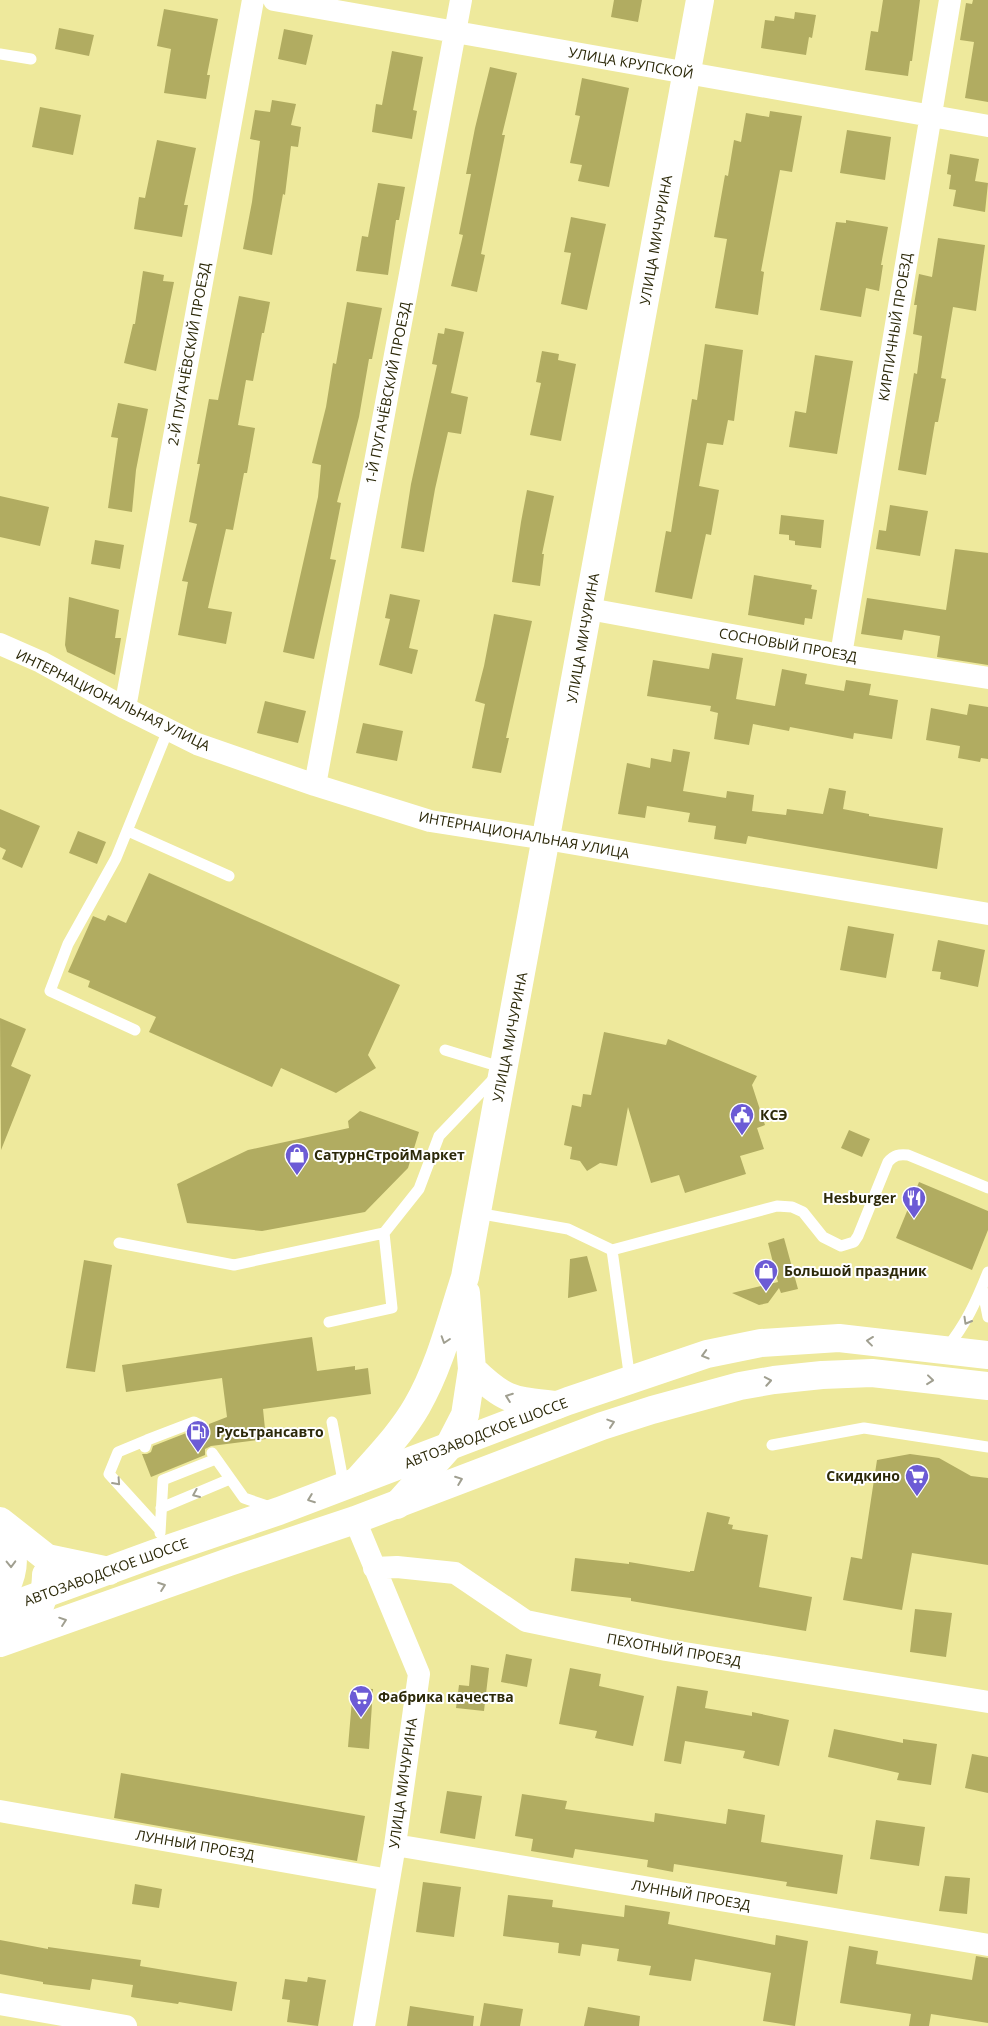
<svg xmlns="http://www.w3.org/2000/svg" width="988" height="2026" viewBox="0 0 988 2026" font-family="'Open Sans',sans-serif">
	<rect width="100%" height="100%" fill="#eee99c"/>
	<!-- building -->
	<path fill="#b1ac61" d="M614,0H642L638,22L611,17Z
		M883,0H920L912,61H910L908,76L865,70L871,31L878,32Z
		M973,0H988V102L965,98L974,42L960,40L966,3L972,4Z
		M164,9L218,19L207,75H210L206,99L164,93L171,49L157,46Z
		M795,12L816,15L812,38L809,37L806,55L761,48L765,20L774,21L775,16L794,19Z
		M59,28L94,35L89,56L55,49Z
		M284,29L313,35L306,65L278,59Z
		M392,51L423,57L413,110L417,111L412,139L372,132L376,104L382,105Z
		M490,67L517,73L502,135H505L481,254L485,255L477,292L451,286L463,235L459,234L471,174H466L475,128Z
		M582,78L629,88L609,187L578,181L582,165L570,163L580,116L575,115Z
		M272,100L296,104L291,125L301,127L298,147L291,146L285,195L283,194L272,255L243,249L252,202L260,141L250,139L255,110L270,112Z
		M40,107L81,115L73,155L32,147Z
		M770,111L802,116L792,172L780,170L761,271L764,272L758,315L715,308L727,239L714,237L725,175L728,176L734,140L741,142L746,113L769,117Z
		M847,130L891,137L885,180L840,173Z
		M157,140L196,148L184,205H188L182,237L134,229L139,197L145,198Z
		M950,154L979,159L975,181L988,183L985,212L953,206L956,190L949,189L951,175L947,174Z
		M378,183L405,187L399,220H396L388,275L356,271L362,236L368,237Z
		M571,217L606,224L587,310L561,304L571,253L564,252Z
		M846,220L888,227L881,265H883L879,291L866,288L861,317L820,310L836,222L846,223Z
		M938,238L985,245L976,311L953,307L941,378L946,379L938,422H935L926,475L898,470L914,373L917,374L922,336L913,334L917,305H914L919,274L932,277Z
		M143,271L164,275L163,281L174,282L156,371L124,363L133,324H135Z
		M239,296L270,302L264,333H262L253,381L246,380L238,425L255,428L247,473H244L233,530L226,529L208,608L232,612L226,644L178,635L188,582L182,581L197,524L189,522L200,464H197L209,399L218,400Z
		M347,302L382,308L372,359H369L359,417L337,502L341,503L330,559L336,560L314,659L283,652L318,497L321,465L312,463L326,407L333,363L336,364Z
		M445,328L464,332L451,393L468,397L461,434L448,432L435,489L424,552L401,548L411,484L437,365L432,364L438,333L444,334Z
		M705,344L743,350L734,421L728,420L723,445L707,443L699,486L719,490L711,535L706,534L692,599L655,592L666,531L671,532L692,399L697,400Z
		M542,351L559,354L558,360L576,364L561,441L530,435L541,383L536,382Z
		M815,355L853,361L837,454L789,447L795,411L806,413Z
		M118,403L148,409L136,470L132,512L108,508L118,438L111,437Z
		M527,490L554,496L542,554H544L540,586L512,582L521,522Z
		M0,496L49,507L40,546L0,537Z
		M890,505L928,511L920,556L876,549L879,530L886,531Z
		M781,515L824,520L821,548L795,545V541L789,540V535L779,534Z
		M95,540L124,545L120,569L91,564Z
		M955,549L988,553V665L937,657L940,636L904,630L902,640L861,634L867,598L946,610Z
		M754,575L812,585L811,589L817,590L812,619L805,618L804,625L748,615Z
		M390,594L420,600L409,648L418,650L412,674L379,665L390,619L385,618Z
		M69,597L119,610L115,638H121L115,675L67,652L65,645Z
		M494,614L532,621L506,738H509L501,773L472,768L485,704L475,701L484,666Z
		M712,653L743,658L736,699L775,706L782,669L807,674L805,684L844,691L846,680L871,684L869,695L898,700L892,739L854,733L853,739L790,727L789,731L753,724L749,745L714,739L718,713L710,711L711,706L647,696L653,660L709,669Z
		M265,701L306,711L298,743L257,733Z
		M969,704L988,707V759L981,758L980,762L958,758L960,746L926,740L931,708L967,715Z
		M363,723L403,731L397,761L356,753Z
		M673,749L690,752L683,791L726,798L727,791L754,795L752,811L786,815L787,809L823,814L829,788L846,791L843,809L869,814V816L943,828L937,869L748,836L746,844L714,839L716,826L688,822L690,813L647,806L645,818L618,814L627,763L650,768L651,758L671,762Z
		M0,809L40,826L22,868L2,859L6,850L0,847Z
		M78,831L106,842L97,864L69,853Z
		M149,873L400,985L368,1055L376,1068L336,1093L281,1068L272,1087L149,1032L156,1017L88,987L90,981L68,972L93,916L105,921L108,915L126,923Z
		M848,926L894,934L886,978L840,970Z
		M938,940L985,950L978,987L940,979L941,972L932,971Z
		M0,1018L26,1029L11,1066L31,1075L1,1150Z
		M604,1032L666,1045L668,1039L757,1076L752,1085L765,1125L757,1128L764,1149L740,1156L746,1174L685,1193L679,1175L651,1183L628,1107L617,1166L600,1163L587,1171L580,1161L570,1159L572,1147L564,1145L572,1105L581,1107L583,1094L591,1095Z
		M360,1111L419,1132L408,1168L365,1212L262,1231L187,1223L177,1184L248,1150L349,1128L348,1121Z
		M849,1130L870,1139L862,1157L841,1148Z
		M919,1182L988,1211V1230L972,1270L896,1238Z
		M784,1238L798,1289L781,1293L779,1288L768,1303L759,1305L732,1293L778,1282L768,1243Z
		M587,1256L597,1291L568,1298L570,1259Z
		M84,1260L112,1265L95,1372L66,1368Z
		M312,1337L317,1371L355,1366V1370L368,1368L371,1394L263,1409L266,1439L211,1446L205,1449V1455L151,1477L142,1454H147L151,1452L153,1446L194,1430L202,1433L206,1432L209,1429V1424L227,1417L222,1378L126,1392L122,1365Z
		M910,1454L939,1458L971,1476L988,1478V1565L912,1553L902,1610L843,1600L851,1557L862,1559L877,1460Z
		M707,1512L730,1517L728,1524L733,1525L732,1529L768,1535L759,1587L812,1597L806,1631L631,1601V1598L571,1591L575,1558L629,1564V1562L690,1572V1571H694Z
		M915,1609L952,1613L946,1657L910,1652Z
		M506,1654L532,1659L527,1687L501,1682Z
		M471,1665L489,1668L484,1711L456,1708L459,1685L469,1686Z
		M570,1668L601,1674L599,1686L644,1696L633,1746L595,1738L597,1731L559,1724Z
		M677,1686L708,1691L705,1708L752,1716V1712L789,1720L779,1766L743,1758L745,1751L685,1741L681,1764L664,1761Z
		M353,1688L373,1689L369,1749L348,1747Z
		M834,1729L903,1743V1739L937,1744L931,1785L897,1780L899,1773L828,1757Z
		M972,1754L988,1757V1793L965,1788Z
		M121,1773L365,1816L357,1861L114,1818Z
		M447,1791L482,1796L475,1839L440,1833Z
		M522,1794L567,1801L565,1809L654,1822L655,1813L726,1824L728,1809L765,1815L761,1842L843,1855L837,1894L786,1886L787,1882L674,1864L673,1872L647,1867L648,1860L575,1849L573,1858L531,1851L533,1839L515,1836Z
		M876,1820L925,1827L919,1866L870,1859Z
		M945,1876L970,1878L967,1914L939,1911Z
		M423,1882L461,1887L454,1937L416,1932Z
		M135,1884L162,1889L159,1908L132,1904Z
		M508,1895L553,1900L552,1907L624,1917L625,1905L670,1912L668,1924L775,1945L776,1935L808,1941L795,2026L763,2021L771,1973L695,1959L691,1981L649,1975L651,1966L617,1961L619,1949L582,1944L580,1956L558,1953L559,1943L503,1936Z
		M0,1940L48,1949V1947L141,1960L140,1966L237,1982L232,2011L179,2002L178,2004L131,1997L133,1985L92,1979L90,1990L43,1984V1982L0,1974Z
		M849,1946L878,1951L876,1964L972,1980L976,1956L988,1958V2023L931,2014L929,2026H909L911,2014L840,2003Z
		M308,1977L326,1980L318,2026L287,2022L290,2000L282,1999L285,1979L307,1982Z
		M484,2003L523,2009L520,2026H480Z
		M410,2006L474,2016L473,2026H407Z
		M588,2007L640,2016L639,2026H584Z"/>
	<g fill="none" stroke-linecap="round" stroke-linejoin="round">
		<!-- service -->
		<path stroke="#fff" stroke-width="11" d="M0,54L31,59
			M128,831L229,876
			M135,1030L50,991L68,944L116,858L168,730
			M477,1213L568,1229L612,1250L777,1206L792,1207L803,1212L823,1237L841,1246L854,1242L858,1236L888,1162C894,1155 899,1154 908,1155L988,1188
			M119,1243L234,1265L384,1233L419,1189L439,1136L504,1068L445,1050
			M612,1250L630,1380
			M982,1287L988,1317
			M329,1322L392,1308L384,1233
			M946,1349C966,1324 976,1302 988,1272
			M332,1422L344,1486
			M147,1440L118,1452L109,1474L160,1530
			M772,1445L864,1428L988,1447
			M145,1447L147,1440L194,1422L202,1426
			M212,1453L244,1498L273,1508
			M161,1508L230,1479
			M160,1533L163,1480L216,1459"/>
		<!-- minor -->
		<path stroke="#fff" stroke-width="22" d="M274,0L988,126
			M589,609L841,655L988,678
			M0,644L41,662L125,708L197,744L315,785L430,821L546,839L988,914
			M841,655L950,0
			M125,708L253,0
			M315,785L461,0
			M355,1520L419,1674L395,1845L364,2026
			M374,1568L397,1567L455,1573L526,1621L666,1650L988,1702
			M0,1811L389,1880
			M395,1845L988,1945
			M0,2004L126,2026"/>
		<!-- secondary -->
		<path stroke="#fff" stroke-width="28" d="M466,1293L472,1369C506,1402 512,1400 557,1405
			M357,1481C377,1458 401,1434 417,1406C440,1366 451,1320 465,1277L700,0
			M397,1505L448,1448L465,1415L472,1369
			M0,1521L47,1558L109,1571
			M0,1532C3,1537 9,1544 11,1550C16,1564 10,1585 0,1595
			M0,1637C32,1620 45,1613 46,1575"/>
		<!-- primary -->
		<path stroke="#fff" stroke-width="28" d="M0,1610L156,1553L279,1511L568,1401L707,1354L761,1343L839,1338L988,1355
			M0,1643L229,1562L355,1520L602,1426L652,1410L740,1386L774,1380L822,1375L872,1373L988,1386"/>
	</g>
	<!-- one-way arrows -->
	<defs><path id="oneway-chevron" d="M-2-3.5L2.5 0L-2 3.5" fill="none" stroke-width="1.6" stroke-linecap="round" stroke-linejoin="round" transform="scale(1.25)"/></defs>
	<g stroke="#a09f90">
		<use href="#oneway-chevron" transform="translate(967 1321) rotate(120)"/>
		<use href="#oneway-chevron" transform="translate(445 1340) rotate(108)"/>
		<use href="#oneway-chevron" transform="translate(870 1341) rotate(-173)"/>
		<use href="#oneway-chevron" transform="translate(705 1355) rotate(164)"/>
		<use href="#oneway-chevron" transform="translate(930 1380) rotate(6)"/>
		<use href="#oneway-chevron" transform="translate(768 1381) rotate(-10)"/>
		<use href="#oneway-chevron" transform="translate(509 1397) rotate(-160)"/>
		<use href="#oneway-chevron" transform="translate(611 1423) rotate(-18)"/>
		<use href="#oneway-chevron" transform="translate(459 1480) rotate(-21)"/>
		<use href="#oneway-chevron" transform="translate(117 1482) rotate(48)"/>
		<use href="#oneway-chevron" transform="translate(196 1494) rotate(157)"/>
		<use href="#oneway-chevron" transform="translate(311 1499) rotate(159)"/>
		<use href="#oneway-chevron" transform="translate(11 1564) rotate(89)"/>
		<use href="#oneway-chevron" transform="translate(162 1586) rotate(-20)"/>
		<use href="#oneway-chevron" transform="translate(63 1621) rotate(-19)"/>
	</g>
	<!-- icons -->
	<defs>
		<g id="civic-pin" transform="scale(1.25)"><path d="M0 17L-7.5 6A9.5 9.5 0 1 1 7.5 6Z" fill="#6c5bd5" stroke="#fff"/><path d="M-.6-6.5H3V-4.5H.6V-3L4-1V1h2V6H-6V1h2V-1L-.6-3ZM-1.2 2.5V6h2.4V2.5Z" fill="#fff"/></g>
		<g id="shop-pin" transform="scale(1.25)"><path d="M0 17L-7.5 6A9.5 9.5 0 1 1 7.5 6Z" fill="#6c5bd5" stroke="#fff"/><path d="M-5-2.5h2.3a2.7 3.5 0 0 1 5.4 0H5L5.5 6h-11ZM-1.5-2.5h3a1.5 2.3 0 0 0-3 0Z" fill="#fff"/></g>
		<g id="restaurant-pin" transform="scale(1.25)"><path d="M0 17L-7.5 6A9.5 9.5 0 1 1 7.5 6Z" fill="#6c5bd5" stroke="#fff"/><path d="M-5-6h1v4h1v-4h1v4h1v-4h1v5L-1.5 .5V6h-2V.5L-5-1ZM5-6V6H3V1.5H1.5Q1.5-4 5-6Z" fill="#fff"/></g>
		<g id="fuel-pin" transform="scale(1.25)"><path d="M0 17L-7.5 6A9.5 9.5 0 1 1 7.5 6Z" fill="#6c5bd5" stroke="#fff"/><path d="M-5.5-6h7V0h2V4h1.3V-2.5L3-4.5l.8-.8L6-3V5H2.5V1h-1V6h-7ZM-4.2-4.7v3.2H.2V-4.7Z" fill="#fff"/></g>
		<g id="supermarket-pin" transform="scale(1.25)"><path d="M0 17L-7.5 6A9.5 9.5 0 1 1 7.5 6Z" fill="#6c5bd5" stroke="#fff"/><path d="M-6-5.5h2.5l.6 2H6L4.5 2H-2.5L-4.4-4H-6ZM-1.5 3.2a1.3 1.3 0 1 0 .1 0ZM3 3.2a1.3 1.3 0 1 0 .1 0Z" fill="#fff"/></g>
	</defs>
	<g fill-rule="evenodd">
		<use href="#civic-pin" x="742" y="1115"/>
		<use href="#shop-pin" x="297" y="1155"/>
		<use href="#restaurant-pin" x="914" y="1198"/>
		<use href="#shop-pin" x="766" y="1271"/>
		<use href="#fuel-pin" x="198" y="1432"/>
		<use href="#supermarket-pin" x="917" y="1476"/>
		<use href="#supermarket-pin" x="361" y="1697"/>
	</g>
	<g text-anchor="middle" stroke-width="4" stroke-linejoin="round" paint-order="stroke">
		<!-- street labels -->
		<g font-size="14" fill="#2c2909" stroke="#fff">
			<text transform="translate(631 63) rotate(10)" y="5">УЛИЦА КРУПСКОЙ</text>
			<text transform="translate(656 240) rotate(-80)" y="5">УЛИЦА МИЧУРИНА</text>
			<text transform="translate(895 327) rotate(-81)" y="5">КИРПИЧНЫЙ ПРОЕЗД</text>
			<text transform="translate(189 354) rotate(-80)" y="5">2-Й ПУГАЧЁВСКИЙ ПРОЕЗД</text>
			<text transform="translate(388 393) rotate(-79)" y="5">1-Й ПУГАЧЁВСКИЙ ПРОЕЗД</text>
			<text transform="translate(583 638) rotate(-80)" y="5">УЛИЦА МИЧУРИНА</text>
			<text transform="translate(788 645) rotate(10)" y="5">СОСНОВЫЙ ПРОЕЗД</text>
			<text transform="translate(113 700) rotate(26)" y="5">ИНТЕРНАЦИОНАЛЬНАЯ УЛИЦА</text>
			<text transform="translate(524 835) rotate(10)" y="5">ИНТЕРНАЦИОНАЛЬНАЯ УЛИЦА</text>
			<text transform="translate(510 1037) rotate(-79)" y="5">УЛИЦА МИЧУРИНА</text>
			<text transform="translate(486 1433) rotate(-21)" y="5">АВТОЗАВОДСКОЕ ШОССЕ</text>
			<text transform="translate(106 1572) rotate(-20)" y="5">АВТОЗАВОДСКОЕ ШОССЕ</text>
			<text transform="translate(674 1650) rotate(10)" y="5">ПЕХОТНЫЙ ПРОЕЗД</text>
			<text transform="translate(403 1783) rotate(-82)" y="5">УЛИЦА МИЧУРИНА</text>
			<text transform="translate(195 1845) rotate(10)" y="5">ЛУННЫЙ ПРОЕЗД</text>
			<text transform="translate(691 1895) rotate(10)" y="5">ЛУННЫЙ ПРОЕЗД</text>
		</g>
		<!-- poi labels -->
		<g font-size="14" font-weight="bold" fill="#2c2909" stroke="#fff" text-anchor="start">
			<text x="760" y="1120">КСЭ</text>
			<text x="314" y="1160">СатурнСтройМаркет</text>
			<text x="896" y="1203" text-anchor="end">Hesburger</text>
			<text x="784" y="1276">Большой праздник</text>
			<text x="216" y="1437">Русьтрансавто</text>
			<text x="900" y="1481" text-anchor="end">Скидкино</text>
			<text x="378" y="1702">Фабрика качества</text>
		</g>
	</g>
</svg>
